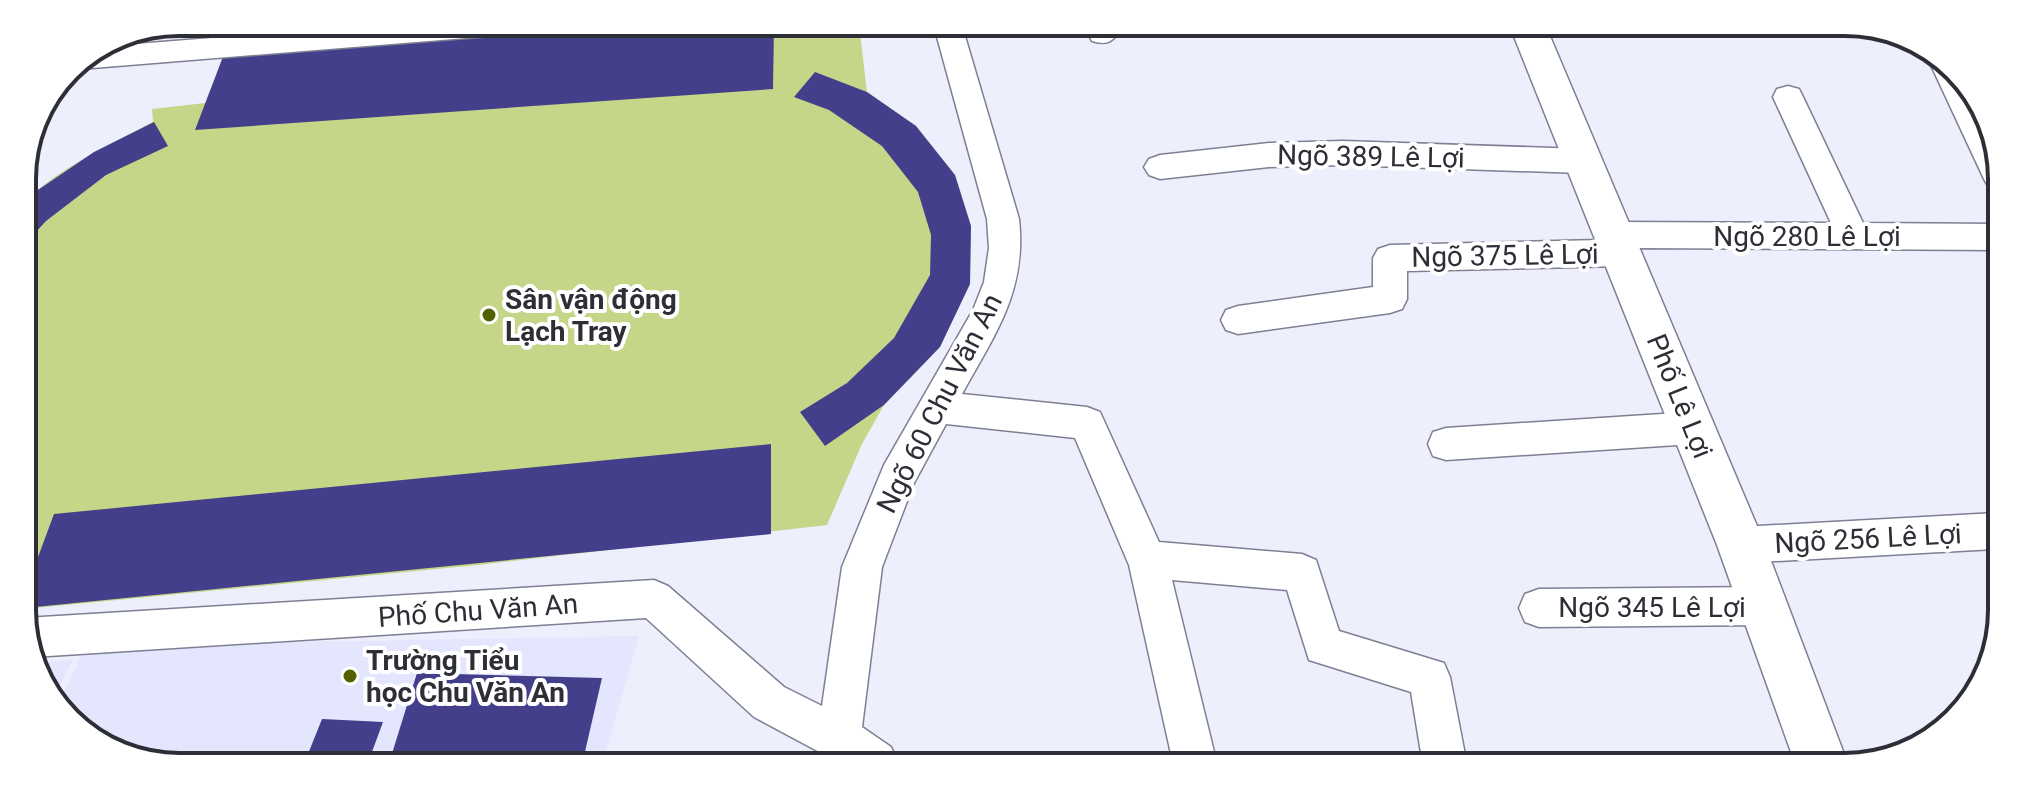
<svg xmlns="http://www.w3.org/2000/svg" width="2024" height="789" viewBox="0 0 2024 789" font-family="Roboto,sans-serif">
	<rect width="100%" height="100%" fill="#eeeffd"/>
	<!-- built -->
	<path fill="#e4e6fe" d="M639,636L606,752L596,761L128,758L61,713L57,706L86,646Z
		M73,660L54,698L36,662Z"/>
	<!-- green -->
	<path fill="#c5d689" d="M179,22L335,23L105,43L120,34Z
		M685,25H859L867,92L916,126L955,175L971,226L970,284L940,347L884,405L862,444L827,525L478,565L25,609L23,203C59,168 109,145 153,122L152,109L205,103Z"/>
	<!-- building -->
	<path fill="#433f8a" d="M676,24L774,25L773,89L195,130L224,54Z
		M815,72L867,92L916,126L955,175L971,226L970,284L940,347L884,405L825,446L800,412L847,383L894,338L930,275L931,235L918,192L882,146L829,110L794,97Z
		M154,122L168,146L106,175L46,221L23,246V203L32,194L94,152Z
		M771,444V534L25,608V592L54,514Z
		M417,673L602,678L584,756H543L542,760H390Z
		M322,719L383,722L369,760L306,759Z"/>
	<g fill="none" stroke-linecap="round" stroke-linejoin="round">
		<!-- minor casing -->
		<g stroke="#7d7f93" stroke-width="3">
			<path id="minor" d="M402,23L529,24L525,31L515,34L80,69L71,67L98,47Z
				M934,26H962L1019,219C1027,291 995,334 962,394L1087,407L1100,412L1159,542L1302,554L1316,560L1339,631L1444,663L1450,677L1467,765H1423L1411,692L1309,660L1287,590L1172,580L1217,764L1173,763L1129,565L1075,438L946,424L914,483L882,567L862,727L891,747L898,762H838L754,717L646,618L33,657L25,640V618L654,580L668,586L784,687L822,706L842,567L884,465L973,310L984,282L989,248L987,219Z
				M1092,27H1122C1114,41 1108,46 1092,41L1088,34Z
				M1934,56L1963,76L2001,158L2000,191L1989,188L1984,179L1930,63Z
				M1788,86L1799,89L1803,97L1863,223L1999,224V250L1636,248L1639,253L1634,262L1622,266L1407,271V299L1402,309L1390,313L1238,334L1226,330L1221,320L1226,310L1238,306L1373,287V258L1378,249L1390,245L1600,240L1598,235L1602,226L1614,222L1831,223L1773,97L1777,89Z
				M1343,141L1582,149L1593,153L1598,161L1593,169L1582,173L1343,165L1269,167L1160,179L1149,175L1144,167L1149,159L1160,155L1269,143Z
				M1693,412L1706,417L1711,428L1706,439L1693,444L1446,460L1433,456L1428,444L1433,432L1446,428Z
				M1996,513L1995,549L1741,563L1727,558L1722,545L1727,532L1741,527Z
				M1764,587L1778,592L1784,606L1778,620L1764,625L1539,627L1525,622L1519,608L1525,594L1539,589Z"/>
		</g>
		<!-- major casing -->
		<g stroke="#7d7f93" stroke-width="3">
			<path id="major" d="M1511,29H1547L1765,545L1849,767L1796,766L1717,545Z"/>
		</g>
		<!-- minor -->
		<use href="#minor" fill="#fff" fill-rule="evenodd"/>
		<!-- major -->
		<use href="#major" fill="#fff" fill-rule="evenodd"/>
	</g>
	<!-- markers -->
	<g fill="#546102" stroke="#fff" stroke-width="3">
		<circle cx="489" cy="315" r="8"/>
		<circle cx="350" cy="676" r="8"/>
	</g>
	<g text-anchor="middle" stroke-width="8" stroke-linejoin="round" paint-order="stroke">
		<!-- street labels -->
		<g font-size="28" fill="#2e2e37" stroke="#fff">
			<text transform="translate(1371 156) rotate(1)" y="10">Ngõ 389 Lê Lợi</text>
			<text x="1807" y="246">Ngõ 280 Lê Lợi</text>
			<text transform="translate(1505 255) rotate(-1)" y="10">Ngõ 375 Lê Lợi</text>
			<text transform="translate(1680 396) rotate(68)" y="10">Phố Lê Lợi</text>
			<text transform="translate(939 403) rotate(-63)" y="10">Ngõ 60 Chu Văn An</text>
			<text transform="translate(1868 538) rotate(-3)" y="10">Ngõ 256 Lê Lợi</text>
			<text x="1652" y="617">Ngõ 345 Lê Lợi</text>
			<text transform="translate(478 610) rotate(-4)" y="10">Phố Chu Văn An</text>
		</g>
		<!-- poi labels -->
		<g font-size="28" font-weight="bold" fill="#2e2e37" stroke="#fff" text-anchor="start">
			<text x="505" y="309">Sân vận động<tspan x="505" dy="32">Lạch Tray</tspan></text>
			<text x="366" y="670">Trường Tiểu<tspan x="366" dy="32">học Chu Văn An</tspan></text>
		</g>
	</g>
	<!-- crop -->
	<path d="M0 0H2024V789H0ZM179 36H1845A143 143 0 0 1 1988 179V610A143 143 0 0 1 1845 753H179A143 143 0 0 1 36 610V179A143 143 0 0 1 179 36Z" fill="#fff" fill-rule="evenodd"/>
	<path fill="none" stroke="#2e2e37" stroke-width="4" d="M179 36H1845A143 143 0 0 1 1988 179V610A143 143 0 0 1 1845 753H179A143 143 0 0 1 36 610V179A143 143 0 0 1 179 36Z"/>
</svg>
